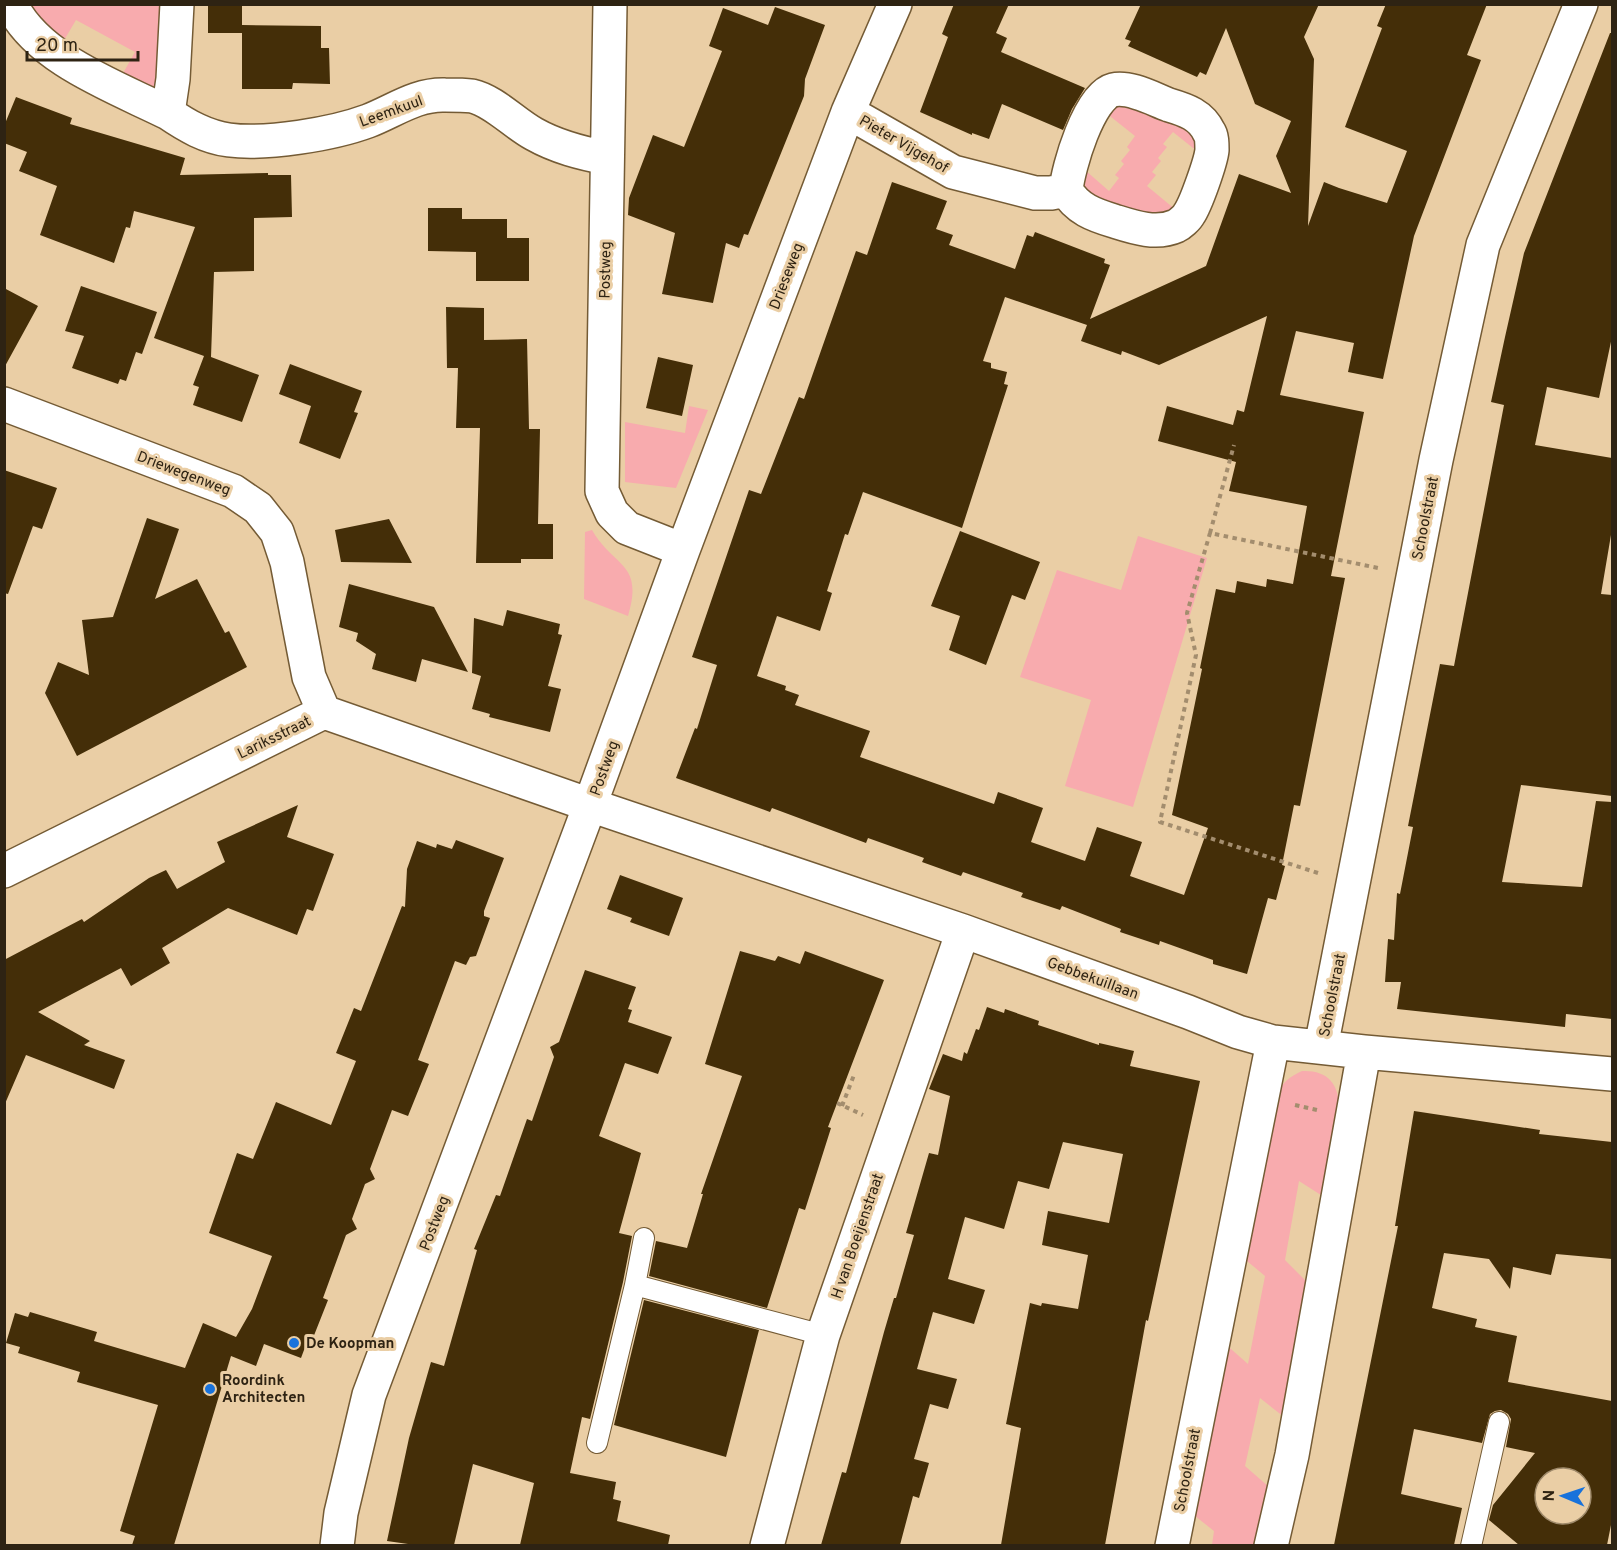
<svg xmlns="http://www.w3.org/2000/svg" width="1617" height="1550" viewBox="0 0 1617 1550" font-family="Overpass,sans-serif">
	<rect width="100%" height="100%" fill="#eacea5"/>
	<!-- green -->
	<path fill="#f8abae" d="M23,5H170L160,86L152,88L122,75L135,52L76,20L63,42Z
		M1120,104L1181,125L1195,136L1198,152L1173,132L1163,144L1167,147L1158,158L1161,161L1152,172L1156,175L1147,186L1176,210L1154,219L1089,197L1081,185L1085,170L1109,191L1119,178L1115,175L1124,164L1121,161L1130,150L1127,147L1135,136L1106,113Z
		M689,406L708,410L676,488L625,482V422L685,433Z
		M592,530C614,568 644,562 628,616L584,599L585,532Z
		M1138,536L1207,558L1133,807L1065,786L1091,700L1020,677L1057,570L1121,590Z
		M1302,1071C1327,1070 1339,1083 1339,1108L1324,1197L1299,1181L1285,1260L1308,1283L1284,1417L1260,1398L1245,1466L1269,1487L1255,1545H1212L1214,1531L1190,1512L1223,1342L1248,1364L1265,1276L1241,1256L1277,1094C1283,1082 1289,1077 1302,1071Z"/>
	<!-- building -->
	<path fill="#442e08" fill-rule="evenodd" d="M208,4H242V33H208Z
		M954,4H1009L996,33L1007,38L1001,52L1085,88L1072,109L1063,130L1002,104L989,139L972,133V135L920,112L948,37L942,34Z
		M1141,4H1319L1304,37L1314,59L1308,226L1324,182L1339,188L1387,203L1407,151L1345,127L1382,28L1377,26L1386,4H1487L1467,55L1481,60L1414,236L1383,379L1348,372L1354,343L1296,331L1280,395L1364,412L1331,576L1345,578L1300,806L1294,805L1282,865L1285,866L1276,900L1268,898L1247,974L1213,964V960L1160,941L1159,945L1120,932L1121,929L1062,906L1060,910L1021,897L1023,893L963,872L961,876L922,862L924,858L868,838L866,843L772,808L770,812L676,778L695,728L697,729L717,665L692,657L749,490L761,494L799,397L804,399L856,251L867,255L892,182L947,201L936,229L953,235L949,245L1015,269L1027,235L1033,237L1035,232L1105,259L1104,263L1110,265L1090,319L1206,266L1239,174L1291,193L1276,156L1291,121L1255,104L1226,28L1206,75L1200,72L1197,77L1128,46L1131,41L1125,39ZM1005,297L1087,325L1081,341L1121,355L1122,351L1159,365L1267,316L1244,412L1237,410L1233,425L1167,406L1158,441L1236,462L1229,491L1307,506L1293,584L1267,579L1266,587L1237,581L1235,593L1216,589L1200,668L1202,669L1172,815L1208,828L1184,895L1130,876L1142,842L1097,827L1085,861L1031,842L1043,808L998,792L994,804L860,757L870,731L795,705L799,695L785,690L786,686L757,676L777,616L820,631L832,593L827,591L845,534L848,535L863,492L962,528L1008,385L1004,384L1007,372L991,368V363L983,361Z
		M775,7L825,25L805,79L804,96L796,116L748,235L744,234L739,248L726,243L713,303L662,294L675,233L628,215L629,198L653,135L684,147L722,51L709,46L723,8L768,25Z
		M242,25L321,26V48H329L330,84L293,83L292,89H242Z
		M1610,33H1612V337L1599,398L1547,387L1535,445L1612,458V529L1601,594L1612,595V796L1521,785L1502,882L1582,887L1596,801L1612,802V1019L1566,1014L1565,1027L1397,1009L1401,982H1385L1388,939L1394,940L1397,893L1400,894L1413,827L1408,826L1440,664L1454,666L1504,405L1491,402L1505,337L1524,253Z
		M16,97L72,118L70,124L185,158L180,175L268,173V175H291L292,217L254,218V271L214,272L211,357L259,375L242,422L193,405L199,387L193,385L204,356L154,338L195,227L134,211L130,228L126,227L114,263L40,235L57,186L19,171L27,152L4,143V126Z
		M428,208H462V219H507V238H529V281H476V252L428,251Z
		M81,286L157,312L142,354L136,352L126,381L120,379L118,384L72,368L84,336L65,331Z
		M4,288L38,306L4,368Z
		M446,307L484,308V340L527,339L529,429H540L538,524H553V559H521V563H476L480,428H456L458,368H447Z
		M658,357L693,365L682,416L646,408Z
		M290,364L362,391L354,412L358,413L340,459L299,443L311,406L279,394Z
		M4,470L57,488L42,529L33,526L8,594L4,593Z
		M147,518L179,529L155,599L197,579L225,633L229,631L247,667L77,756L45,693L58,662L89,675L82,620L113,617Z
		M389,519L412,563L341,562L335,530Z
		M960,531L1040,562L1025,600L1012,595L986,665L949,650L960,616L931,606Z
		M349,584L434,607L468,672L422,659L416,682L372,669L376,654L356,641L358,633L339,627Z
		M507,610L560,624L558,634L562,635L548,686L561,689L550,732L489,717L490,714L472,709L481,676L472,673L474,618L503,626Z
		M298,805L287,837L334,854L313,911L307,909L297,935L228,908L162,948L170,963L131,986L121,968L38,1012L90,1041L84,1045L125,1060L114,1089L26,1055L4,1106V960L82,919L84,922L149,878L166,870L177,889L225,862L217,842Z
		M456,840L504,858L484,911V916L490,918L476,956L470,957L466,965L455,961L418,1060L429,1064L408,1116L392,1110L370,1169L375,1179L365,1184L352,1219L357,1229L346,1235L323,1298L328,1300L311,1343L307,1342L301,1358L264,1344L256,1366L231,1356L174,1545H132L135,1536L120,1531L158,1405L77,1382L80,1372L18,1353L20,1347L6,1343L15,1313L28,1317L30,1312L97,1332L94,1341L185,1368L203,1323L236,1337L252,1309L272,1256L209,1233L237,1153L253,1159L276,1102L331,1125L356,1061L336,1053L354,1008L361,1011L402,906L405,907L407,869L417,841L436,848L437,844L452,849Z
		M620,875L683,898L669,936L630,922L632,918L607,909Z
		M740,951L775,961L778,956L800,964L805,951L884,980L828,1127L831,1128L805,1210L799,1208L767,1308L649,1276L656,1241L687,1248L703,1194H701L742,1076L705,1064Z
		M585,970L636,987L628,1009L632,1010L628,1022L672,1037L658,1074L625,1063L599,1136L641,1153L619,1233L632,1236L623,1282L590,1419L582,1417L570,1473L616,1482L613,1499L621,1501L617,1521L670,1535L668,1545H520L534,1483L473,1464L454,1545H415L387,1541L409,1438L431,1362L444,1366L477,1250L474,1249L496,1195L500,1196L527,1119L532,1121L554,1057L550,1047L559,1042Z
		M987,1007L1004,1013L1005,1009L1039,1021L1038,1025L1099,1045V1043L1134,1051L1130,1066L1200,1081L1148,1321L1146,1320L1105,1545H1001L1021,1428L1006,1424L1030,1303L1041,1306L1042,1303L1078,1309L1088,1255L1042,1245L1048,1211L1109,1223L1123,1154L1063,1142L1049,1189L1018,1181L1004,1229L965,1217L948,1279L985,1290L974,1324L933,1312L917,1369L957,1379L948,1409L930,1404L914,1459L929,1463L919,1498L913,1496L900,1545H821L842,1472L846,1473L884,1332L894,1298H896L914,1235L906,1233L929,1153L938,1155L950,1096L929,1089L943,1054L962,1061L964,1052L967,1054L976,1029L979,1030Z
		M1414,1111L1540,1130L1539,1134L1612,1142V1259L1556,1254L1551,1275L1513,1267L1510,1289L1489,1259L1444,1253L1432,1308L1477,1319L1475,1327L1517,1336L1508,1382L1612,1401V1520L1607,1545H1519L1489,1520L1493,1505L1535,1453L1506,1447L1511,1419L1508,1414L1501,1410L1495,1411L1490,1414L1482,1443L1414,1429L1401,1494L1462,1508L1454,1545H1334L1398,1226H1395ZM1545,1478H1581V1514H1545Z
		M644,1300L759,1330L726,1457L614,1425Z"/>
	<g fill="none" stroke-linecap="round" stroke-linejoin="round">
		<!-- lane casing -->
		<g stroke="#745b35" stroke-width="22">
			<path id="lane" d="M644,1238L635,1285L823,1335
				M597,1443L635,1285
				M1471,1546L1499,1422"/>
		</g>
		<!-- street casing -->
		<g stroke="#745b35" stroke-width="36">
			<path id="street" d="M11,4C37,59 116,87 168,113L173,79L177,4
				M610,4L602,491L612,513L627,528L683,550
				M848,112L953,172L1035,193H1051L1066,190C1077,209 1094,215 1114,221C1133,227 1156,235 1176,226C1180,224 1187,218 1189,214C1196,204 1211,161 1212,150C1212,144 1212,136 1209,132C1201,115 1186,110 1169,105C1153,99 1130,86 1113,90C1089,96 1068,168 1066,190
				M168,113C187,126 206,137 229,140C266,145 333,134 368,121C394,111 416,94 445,95C453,95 464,95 472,96C494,101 515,124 534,134C557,147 581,153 607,158
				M4,404L233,491L258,508L277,532L287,562L309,677L324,712
				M4,871L324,712L590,805L963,931L1188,1012L1238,1032L1273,1042L1364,1052L1612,1074
				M1321,1047L1436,460L1483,245L1581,4
				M337,1546L341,1513L369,1395L590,805L683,550L848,112L895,4
				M767,1546L823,1335L963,931
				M1172,1546L1273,1042
				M1271,1546L1292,1455L1364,1052"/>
		</g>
		<!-- path -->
		<path stroke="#a38d6e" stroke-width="4" stroke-dasharray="4.5 4.5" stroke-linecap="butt" d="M1210,533L1234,445
			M1318,873L1160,822L1196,655L1187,613L1210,533L1378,568
			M837,1103L863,1115
			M1295,1105L1317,1110
			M842,1106L854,1075"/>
		<!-- lane -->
		<use href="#lane" stroke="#fff" stroke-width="20"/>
		<!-- street -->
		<use href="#street" stroke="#fff" stroke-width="33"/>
	</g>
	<!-- markers -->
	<g fill="#1872db" stroke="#eacea5" stroke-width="2">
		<circle cx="294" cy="1343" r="6"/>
		<circle cx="210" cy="1389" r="6"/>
	</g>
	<g text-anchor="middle" stroke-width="6" stroke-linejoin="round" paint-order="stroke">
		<!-- street labels -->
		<g font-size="15" fill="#2e2313" stroke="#eacea5">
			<text transform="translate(391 111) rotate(-20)" y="5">Leemkuul</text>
			<text transform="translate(904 144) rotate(30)" y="5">Pieter Vijgehof</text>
			<text transform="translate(605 270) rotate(-89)" y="5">Postweg</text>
			<text transform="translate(786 276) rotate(-69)" y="5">Drieseweg</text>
			<text transform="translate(184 473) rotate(21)" y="5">Driewegenweg</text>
			<text transform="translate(1425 518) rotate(-79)" y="5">Schoolstraat</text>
			<text transform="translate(274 737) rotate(-26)" y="5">Lariksstraat</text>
			<text transform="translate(604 768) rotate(-70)" y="5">Postweg</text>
			<text transform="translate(1093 978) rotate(20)" y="5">Gebbekuillaan</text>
			<text transform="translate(1332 995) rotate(-79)" y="5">Schoolstraat</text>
			<text transform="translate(434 1223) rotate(-69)" y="5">Postweg</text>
			<text transform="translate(857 1236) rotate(-71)" y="5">H van Boeijenstraat</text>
			<text transform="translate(1187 1470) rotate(-79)" y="5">Schoolstraat</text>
		</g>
		<!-- poi labels -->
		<g font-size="15" font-weight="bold" fill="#2e2313" stroke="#eacea5" text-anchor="start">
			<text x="306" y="1348">De Koopman</text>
			<text x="222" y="1385">Roordink<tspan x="222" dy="17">Architecten</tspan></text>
		</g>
	</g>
	<!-- border -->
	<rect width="1617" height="1550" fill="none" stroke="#2e2313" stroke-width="12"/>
	<!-- north arrow -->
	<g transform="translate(1563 1496) rotate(272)"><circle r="28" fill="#eacea5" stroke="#9f8a6b" stroke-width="1.5"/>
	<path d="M0-4.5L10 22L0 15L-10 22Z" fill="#1872db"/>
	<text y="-9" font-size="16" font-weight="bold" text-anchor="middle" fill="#2e2313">N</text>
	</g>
	<!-- scale -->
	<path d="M27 51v9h111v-9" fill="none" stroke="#2e2313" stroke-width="3"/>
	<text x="36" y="51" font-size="18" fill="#2e2313" stroke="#eacea5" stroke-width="4.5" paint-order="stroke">20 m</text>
</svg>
